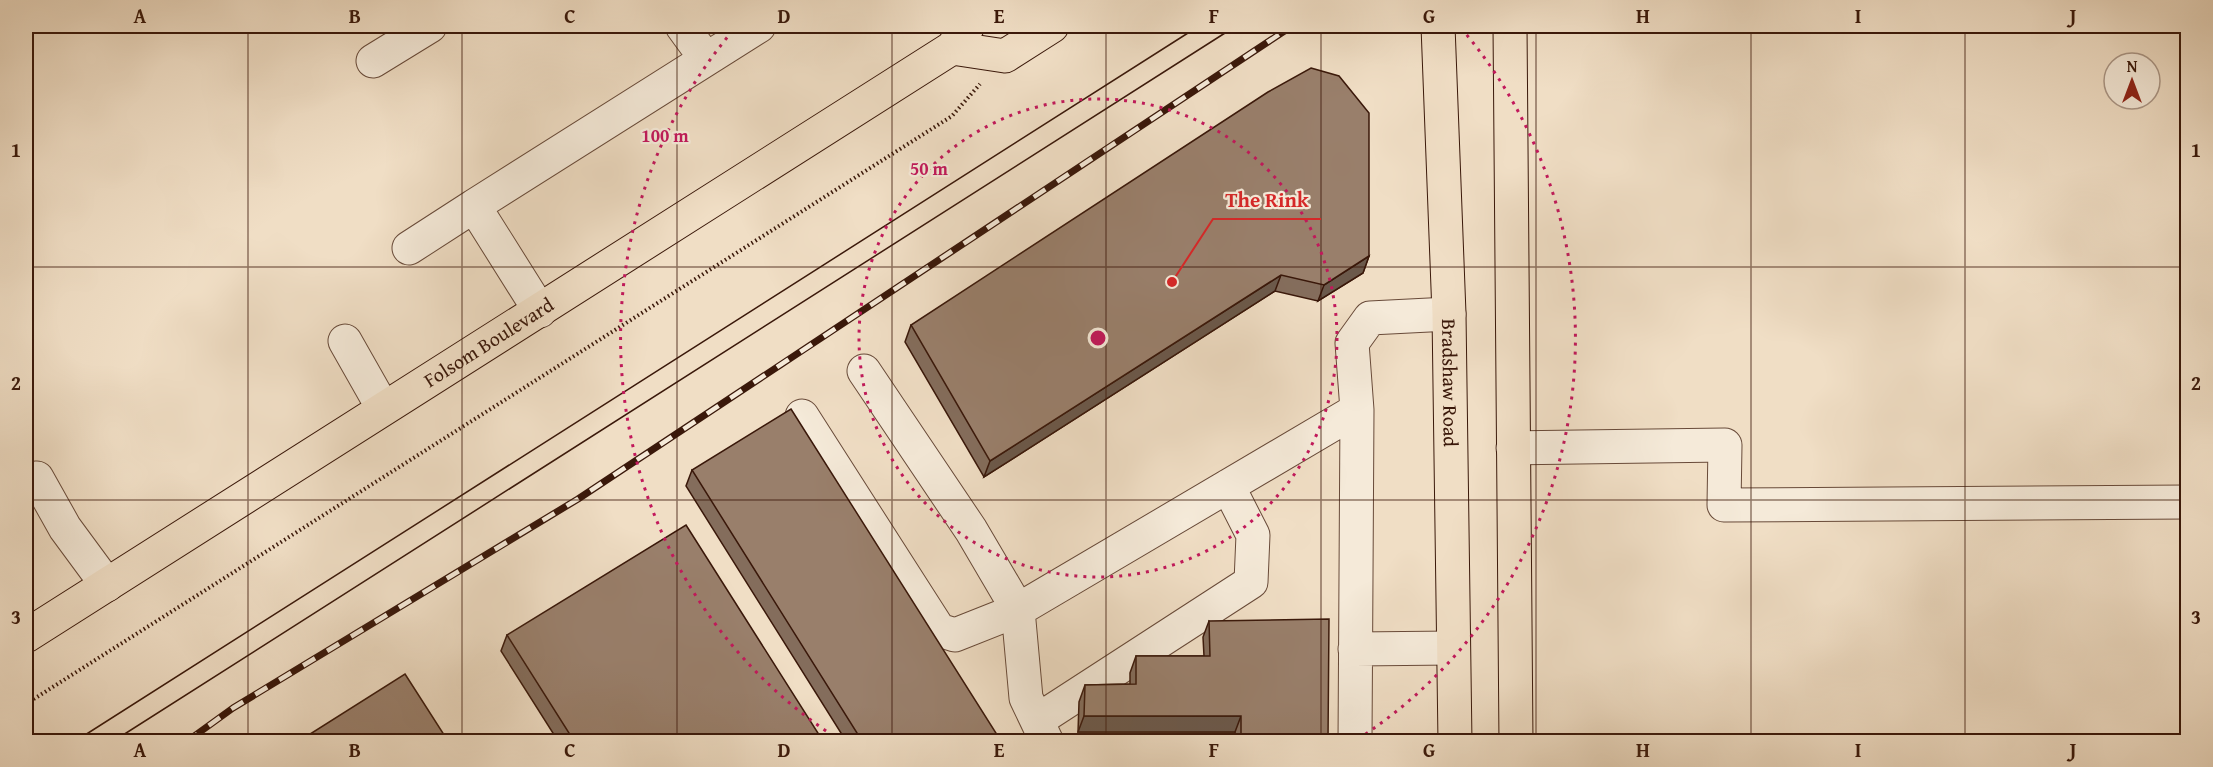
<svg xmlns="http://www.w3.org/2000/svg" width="2213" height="767" viewBox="0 0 2213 767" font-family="'Gentium Book Plus',serif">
	<rect width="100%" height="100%" fill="#f0dec5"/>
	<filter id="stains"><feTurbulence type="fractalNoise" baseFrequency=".00333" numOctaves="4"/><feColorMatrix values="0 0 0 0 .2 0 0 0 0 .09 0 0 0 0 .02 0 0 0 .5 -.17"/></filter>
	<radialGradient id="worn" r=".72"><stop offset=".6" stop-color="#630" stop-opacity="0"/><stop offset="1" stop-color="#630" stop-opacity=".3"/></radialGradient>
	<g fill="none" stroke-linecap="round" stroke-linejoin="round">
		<!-- minor casing -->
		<g stroke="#684a39" stroke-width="35">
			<path id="minor" d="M682,26L706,59
				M373,61L430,26
				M474,206L759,26
				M409,248L474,206L540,311
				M345,341L383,408
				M864,371L971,530L1018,610L1357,410
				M802,416L939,630L955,635L1018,610L1026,698L1047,742
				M1513,448L1725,445L1724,505L2188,502
				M37,478L65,528L107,585
				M1355,649L1453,648
				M1038,720L1251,582L1253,535L1228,486
				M1355,742L1357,410L1352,343L1370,318L1449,314"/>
		</g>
		<!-- major casing -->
		<g stroke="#3a180a" stroke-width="35">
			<g id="major">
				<path id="s1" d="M1438,26L1449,314L1455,742"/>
				<path d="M1510,26L1516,742"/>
				<path d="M952,48L1005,56L1052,26"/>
				<path id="s2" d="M26,636L952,48L968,26"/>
			</g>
		</g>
		<!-- path -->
		<path stroke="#3a180a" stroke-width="4" stroke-dasharray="1.5 3" stroke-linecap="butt" d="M26,704L952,116L980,84"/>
		<!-- minor -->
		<use href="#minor" stroke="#f5ead9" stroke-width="33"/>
		<!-- major -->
		<use href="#major" stroke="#f0dec5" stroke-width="33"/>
		<!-- tram -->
		<path stroke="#3a180a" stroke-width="1.5" d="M74,742L1199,26
			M112,742L1236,26"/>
		<!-- rail casing -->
		<g stroke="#3a180a" stroke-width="7">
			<path id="rail" d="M186,742L233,708L578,499L1292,26"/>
		</g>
		<!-- rail -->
		<use href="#rail" stroke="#f5ead9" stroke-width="4.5" stroke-dasharray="14" stroke-linecap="butt"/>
	</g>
	<!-- wall -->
	<path fill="#846d5c" stroke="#3a180a" stroke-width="1.5" d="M1369,256L1363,273L1318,301L1275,291L984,477L905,342L911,325Z
		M692,470L1001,741H846L686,486Z
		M1209,621L1328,741H1235V732H1078L1079,702L1085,685L1130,684V673L1136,656H1204L1203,637Z
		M507,635L823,741H558L501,651Z"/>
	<!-- shaded-wall -->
	<path fill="#6b594b" stroke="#3a180a" stroke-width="1.5" d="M1369,256L1363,273L1318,301L1324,285Z
		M1281,275L1275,291L984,477L990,461Z
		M1084,716H1241L1235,732H1078Z"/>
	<!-- building -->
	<path fill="#997f6b" stroke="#3a180a" stroke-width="1.5" d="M1311,68L1339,76L1369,113V256L1324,285L1281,275L990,461L911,325L1268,92Z
		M791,409L1001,741H862L692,470Z
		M686,525L823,741H574L507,635Z
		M1329,619L1328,741H1241V716H1084L1085,685L1136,684V656H1210L1209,621Z
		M405,674L448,741H299Z"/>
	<!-- grid -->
	<path fill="none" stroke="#3a180a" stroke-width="1.5" stroke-opacity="0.55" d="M248,26V742M462,26V742M677,26V742M892,26V742M1106,26V742M1321,26V742M1536,26V742M1751,26V742M1965,26V742M26,267H2188M26,500H2188"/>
	<!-- distance rings -->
	<g fill="none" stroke="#c2185b" stroke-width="3" stroke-dasharray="3 6">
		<circle cx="1098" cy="338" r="239"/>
		<path d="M841 741A478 478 0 0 1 735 28M1461 28A478 478 0 0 1 1355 741"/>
	</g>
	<g text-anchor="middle" stroke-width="4.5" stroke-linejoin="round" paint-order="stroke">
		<!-- street labels -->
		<g font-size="20" fill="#3a180a" stroke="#f5ead9">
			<text dy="7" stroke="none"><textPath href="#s2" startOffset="548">Folsom Boulevard</textPath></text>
			<text dy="7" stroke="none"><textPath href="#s1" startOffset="357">Bradshaw Road</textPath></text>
		</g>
	</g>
	<circle cx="1098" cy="338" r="9" fill="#c2185b" stroke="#f5ead9" stroke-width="3"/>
	<g font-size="18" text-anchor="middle" font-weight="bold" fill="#c2185b" stroke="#f5ead9" stroke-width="4.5" stroke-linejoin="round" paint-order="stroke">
		<text x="665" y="142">100 m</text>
		<text x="929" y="175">50 m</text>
	</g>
	<!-- callouts -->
	<path fill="none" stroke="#d62828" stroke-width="2" d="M1172 282L1213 219H1321"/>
	<circle fill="#d62828" stroke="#f5ead9" stroke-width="2" cx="1172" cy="282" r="6"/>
	<g font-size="21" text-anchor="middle" font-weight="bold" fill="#d62828" stroke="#f5ead9" stroke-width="4.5" stroke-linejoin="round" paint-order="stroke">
		<text x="1267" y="207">The Rink</text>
	</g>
	<!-- margin -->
	<rect width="2213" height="767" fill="none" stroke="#f0dec5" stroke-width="66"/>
	<!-- north arrow -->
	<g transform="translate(2132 81)"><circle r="28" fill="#f5ead9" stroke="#aa9686" stroke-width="1.5"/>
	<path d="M0-4.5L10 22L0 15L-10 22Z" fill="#8f2418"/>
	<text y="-9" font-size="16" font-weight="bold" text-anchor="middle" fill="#3a180a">N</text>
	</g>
	<rect x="33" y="33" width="2147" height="701" fill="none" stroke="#3a180a" stroke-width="2"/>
	<g font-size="20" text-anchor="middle" font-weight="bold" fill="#3a180a">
		<text x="140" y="23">A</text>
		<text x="355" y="23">B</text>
		<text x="570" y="23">C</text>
		<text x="784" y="23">D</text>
		<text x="999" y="23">E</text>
		<text x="1214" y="23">F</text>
		<text x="1429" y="23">G</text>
		<text x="1643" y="23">H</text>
		<text x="1858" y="23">I</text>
		<text x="2073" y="23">J</text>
		<text x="16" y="157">1</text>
		<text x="2196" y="157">1</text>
		<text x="16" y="390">2</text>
		<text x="2196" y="390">2</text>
		<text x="16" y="624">3</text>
		<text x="2196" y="624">3</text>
		<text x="140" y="757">A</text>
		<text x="355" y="757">B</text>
		<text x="570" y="757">C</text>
		<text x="784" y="757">D</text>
		<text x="999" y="757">E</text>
		<text x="1214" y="757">F</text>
		<text x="1429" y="757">G</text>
		<text x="1643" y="757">H</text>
		<text x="1858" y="757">I</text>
		<text x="2073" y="757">J</text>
	</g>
	<rect width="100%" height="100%" filter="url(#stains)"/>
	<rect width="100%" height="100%" fill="url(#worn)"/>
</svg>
